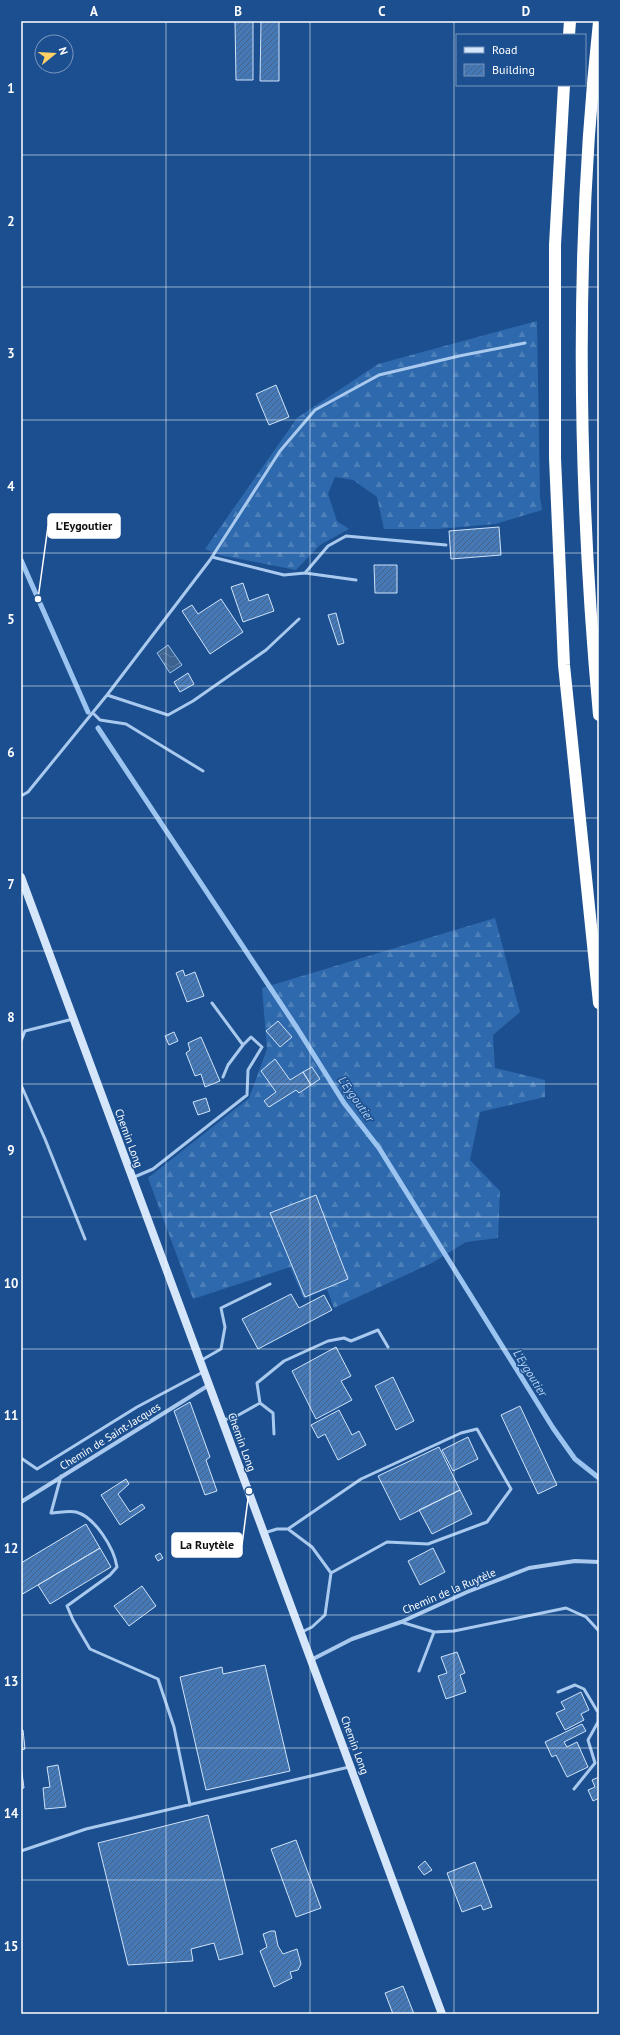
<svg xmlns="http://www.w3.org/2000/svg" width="620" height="2035" viewBox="0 0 620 2035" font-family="'PT Sans',sans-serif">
	<defs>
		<pattern id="forest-firs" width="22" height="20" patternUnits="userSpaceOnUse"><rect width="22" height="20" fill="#2e69ad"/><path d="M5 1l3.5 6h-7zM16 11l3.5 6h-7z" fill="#4d80b9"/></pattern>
		<pattern id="water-waves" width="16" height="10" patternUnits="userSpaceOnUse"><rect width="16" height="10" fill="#3c6290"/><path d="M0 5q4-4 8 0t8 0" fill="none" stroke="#597aa1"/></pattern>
		<pattern id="building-hatch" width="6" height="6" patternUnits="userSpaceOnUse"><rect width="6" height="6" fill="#4478b7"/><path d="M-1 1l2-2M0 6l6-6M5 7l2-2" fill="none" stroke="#486282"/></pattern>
	</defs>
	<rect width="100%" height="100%" fill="#1b4f8f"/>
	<!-- forest -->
	<path fill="url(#forest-firs)" d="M537,321L540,497L542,510L495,524L437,529H384L377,497L353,480L335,477L328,494L337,521L349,529L320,545L296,570L219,555L205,549L297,418L378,364Z
		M495,918L520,1012L493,1035L495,1068L545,1080V1097L480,1112L470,1160L500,1191L498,1238L466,1242L432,1263L334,1308L327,1289L304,1299L290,1267L193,1299L148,1178L249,1098L267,1049L262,988Z"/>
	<!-- water -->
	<path fill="url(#water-waves)" stroke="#9cc4f0" d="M168,645L182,665L170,673L157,653Z"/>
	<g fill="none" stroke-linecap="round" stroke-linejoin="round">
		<!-- stream -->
		<path stroke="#9cc4f0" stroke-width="5" d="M21,560L88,712
			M98,728L297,1028L344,1103L379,1148L553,1428L575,1459L599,1478"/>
	</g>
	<!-- building -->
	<path fill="url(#building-hatch)" stroke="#cfe3fa" d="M235,21H253V80H236Z
		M261,21H279V81H260Z
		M276,385L289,417L269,425L256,394Z
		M499,527L501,555L451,559L449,531Z
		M374,565H397V593H375Z
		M243,583L249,601L268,594L274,611L243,622L231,587Z
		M221,599L243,632L210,654L182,611L192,605L198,614Z
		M336,613L344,643L338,645L328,615Z
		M188,673L194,684L180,692L174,682Z
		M183,970L185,976L195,972L204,996L187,1002L176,973Z
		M278,1021L292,1037L280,1047L266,1031Z
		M174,1032L178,1041L169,1045L165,1036Z
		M201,1037L220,1081L205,1087L201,1074L195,1076L186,1053L190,1050L188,1043Z
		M275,1059L290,1080L303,1072L311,1085L299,1093L296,1090L269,1107L264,1101L276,1092L261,1071Z
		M312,1067L320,1079L311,1085L303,1072Z
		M206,1098L210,1111L198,1115L193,1102Z
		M316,1195L348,1279L305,1297L270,1213Z
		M291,1294L299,1308L324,1295L332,1310L258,1349L242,1319Z
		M336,1347L351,1376L341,1381L352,1400L316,1419L292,1371Z
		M393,1377L414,1421L396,1430L375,1386Z
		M190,1402L210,1457L206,1460L217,1491L205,1495L174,1411Z
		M520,1406L557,1485L538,1494L501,1415Z
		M339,1410L352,1435L359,1431L366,1445L338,1460L325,1434L318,1438L311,1425Z
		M468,1437L478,1459L453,1471L442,1450Z
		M439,1447L460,1490L400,1520L378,1476Z
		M126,1479L129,1484L118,1494L130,1512L142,1504L145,1508L120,1525L101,1495Z
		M460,1490L472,1514L432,1534L419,1510Z
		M86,1524L100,1548L21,1595V1563Z
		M100,1548L111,1567L50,1604L38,1585Z
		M433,1548L445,1572L420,1585L408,1561Z
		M160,1553L163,1558L158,1561L155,1556Z
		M142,1586L156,1606L129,1626L114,1606Z
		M457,1652L465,1673L460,1675L466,1692L446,1699L438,1676L447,1673L441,1657Z
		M265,1665L290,1771L206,1790L180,1677L222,1667L223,1674Z
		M581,1692L589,1710L581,1714L584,1720L565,1730L556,1713L565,1709L561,1702Z
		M582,1724L586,1731L564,1742L567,1747L577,1742L588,1767L567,1777L556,1755L552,1757L545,1742Z
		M21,1730H23L25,1749L21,1750Z
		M58,1765L66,1807L45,1809L43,1788L50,1787L47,1767Z
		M21,1766L24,1788H21Z
		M599,1777V1798L593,1801L588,1790L595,1787L592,1780Z
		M208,1815L243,1954L219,1960L214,1943L191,1949L193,1961L128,1965L98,1843Z
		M296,1840L321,1908L296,1917L271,1849Z
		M425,1861L432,1870L424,1875L418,1867Z
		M475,1862L492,1907L483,1910L481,1905L462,1912L447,1873Z
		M271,1931H275L278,1946L283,1954L297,1949L301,1964L298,1970L290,1972L292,1978L274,1987L260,1951L267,1947L263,1934Z
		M403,1986L414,2014H393L385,1993Z"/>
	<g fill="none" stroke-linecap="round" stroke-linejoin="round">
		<!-- lane -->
		<path stroke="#a9c9ee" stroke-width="3" d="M212,557L284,575L305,573L328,546L346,536L446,545
			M305,573L356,580
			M107,695L168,715L193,701L266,650L299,619
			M93,713L100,720L126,724L203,771
			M21,796L28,792L107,695L210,560L280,451L315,410L379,375L459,356L525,343
			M21,1041L25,1031L73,1019
			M223,1077L228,1065L243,1045
			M21,1085L45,1139L85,1239
			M132,1178L153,1169L247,1095L248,1070L262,1047L251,1037L243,1045L212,1003
			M200,1361L221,1349L225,1327L221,1308L270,1284
			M260,1403L273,1413L274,1434
			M223,1420L235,1417L260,1403L257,1383L284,1361L328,1341L344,1338L351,1341L378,1330L388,1347
			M21,1458L37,1469L137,1407L203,1372
			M61,1476L51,1513C58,1513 69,1510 76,1512C95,1517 114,1548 117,1567L110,1575L67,1606L73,1620L90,1649L158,1679L174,1727L190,1805
			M288,1529L361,1479L461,1433L477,1429L511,1489L487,1522L428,1544L387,1542L331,1573
			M264,1533L277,1529H288L312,1547L331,1573L325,1615L312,1627L302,1632
			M401,1622L434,1632L454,1631L566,1608L586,1617L599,1631
			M419,1671L434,1632
			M558,1692L575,1685L584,1689L599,1714
			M574,1789L595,1763L588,1740L598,1722V1714
			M21,1851L86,1829L349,1767"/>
		<!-- street -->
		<path stroke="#a9c9ee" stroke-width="4" d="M21,1502L209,1385
			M311,1660L352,1639L401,1622L467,1592L529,1568L575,1561L599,1562"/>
		<!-- secondary -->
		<path stroke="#d6e6fa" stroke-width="8" d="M21,877L442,2014"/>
		<!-- highway -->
		<path stroke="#fff" stroke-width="12" d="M599,22C574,251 578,486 599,715
			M569,35L570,21
			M564,85L555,245V458L564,665L599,1003"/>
	</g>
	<!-- grid -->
	<path fill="none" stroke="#fff" stroke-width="1" stroke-opacity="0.55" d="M166,21V2014M310,21V2014M454,21V2014M21,155H599M21,287H599M21,420H599M21,553H599M21,686H599M21,818H599M21,951H599M21,1084H599M21,1217H599M21,1349H599M21,1482H599M21,1615H599M21,1748H599M21,1880H599"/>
	<g text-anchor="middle" stroke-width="3" stroke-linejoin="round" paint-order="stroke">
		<!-- street labels -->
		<g font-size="11" fill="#fff" stroke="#1b4f8f">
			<text transform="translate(129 1138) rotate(70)" y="4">Chemin Long</text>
			<text transform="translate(110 1436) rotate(-32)" y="4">Chemin de Saint-Jacques</text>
			<text transform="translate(242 1442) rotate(70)" y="4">Chemin Long</text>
			<text transform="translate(449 1591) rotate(-23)" y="4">Chemin de la Ruytèle</text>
			<text transform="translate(355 1745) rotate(70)" y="4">Chemin Long</text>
		</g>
		<!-- water labels -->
		<g font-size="12" font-style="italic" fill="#b5d3f5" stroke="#1b4f8f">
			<text transform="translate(356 1099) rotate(55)" y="4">L'Eygoutier</text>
			<text transform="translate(530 1373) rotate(58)" y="4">L'Eygoutier</text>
		</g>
	</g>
	<!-- callouts -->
	<path fill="none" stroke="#fff" stroke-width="1.5" d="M38 599L48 526M249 1491L242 1545"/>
	<g fill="#fff" stroke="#1b4f8f" stroke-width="1.5">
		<circle cx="38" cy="599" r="4"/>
		<circle cx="249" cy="1491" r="4"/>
	</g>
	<g fill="#fff" stroke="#fff" stroke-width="1.5">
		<rect x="48" y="514" width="72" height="24" rx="4"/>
		<rect x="172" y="1533" width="70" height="24" rx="4"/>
	</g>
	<g font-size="12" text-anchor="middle" font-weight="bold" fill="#111">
		<text x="84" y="530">L'Eygoutier</text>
		<text x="207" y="1549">La Ruytèle</text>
	</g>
	<!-- border -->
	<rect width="620" height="2035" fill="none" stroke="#1b4f8f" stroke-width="44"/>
	<!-- legend -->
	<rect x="456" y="34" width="130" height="52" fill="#1b4f8f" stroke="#7695bc"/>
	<rect x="464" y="47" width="20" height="6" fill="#d6e6fa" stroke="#7695bc"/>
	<text x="492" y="54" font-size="12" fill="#ffffff">Road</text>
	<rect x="464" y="64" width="20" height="12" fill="url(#building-hatch)" stroke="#7695bc"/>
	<text x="492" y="74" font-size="12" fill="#ffffff">Building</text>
	<!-- north arrow -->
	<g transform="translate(54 54) rotate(72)"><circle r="19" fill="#1b4f8f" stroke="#7695bc"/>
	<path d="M0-3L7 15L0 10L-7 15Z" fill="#ffd166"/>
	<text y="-6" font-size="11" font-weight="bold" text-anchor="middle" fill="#ffffff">N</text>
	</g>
	<rect x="22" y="22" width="576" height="1991" fill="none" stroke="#fff" stroke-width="1.5"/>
	<g font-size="13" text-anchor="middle" font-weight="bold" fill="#fff">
		<text x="94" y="16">A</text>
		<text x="238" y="16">B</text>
		<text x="382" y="16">C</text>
		<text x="526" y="16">D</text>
		<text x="11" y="93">1</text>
		<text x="11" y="226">2</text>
		<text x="11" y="358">3</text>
		<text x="11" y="491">4</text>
		<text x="11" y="624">5</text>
		<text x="11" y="757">6</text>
		<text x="11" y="889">7</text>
		<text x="11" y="1022">8</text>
		<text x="11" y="1155">9</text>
		<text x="11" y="1288">10</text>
		<text x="11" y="1420">11</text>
		<text x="11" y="1553">12</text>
		<text x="11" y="1686">13</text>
		<text x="11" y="1818">14</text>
		<text x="11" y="1951">15</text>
	</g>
</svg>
